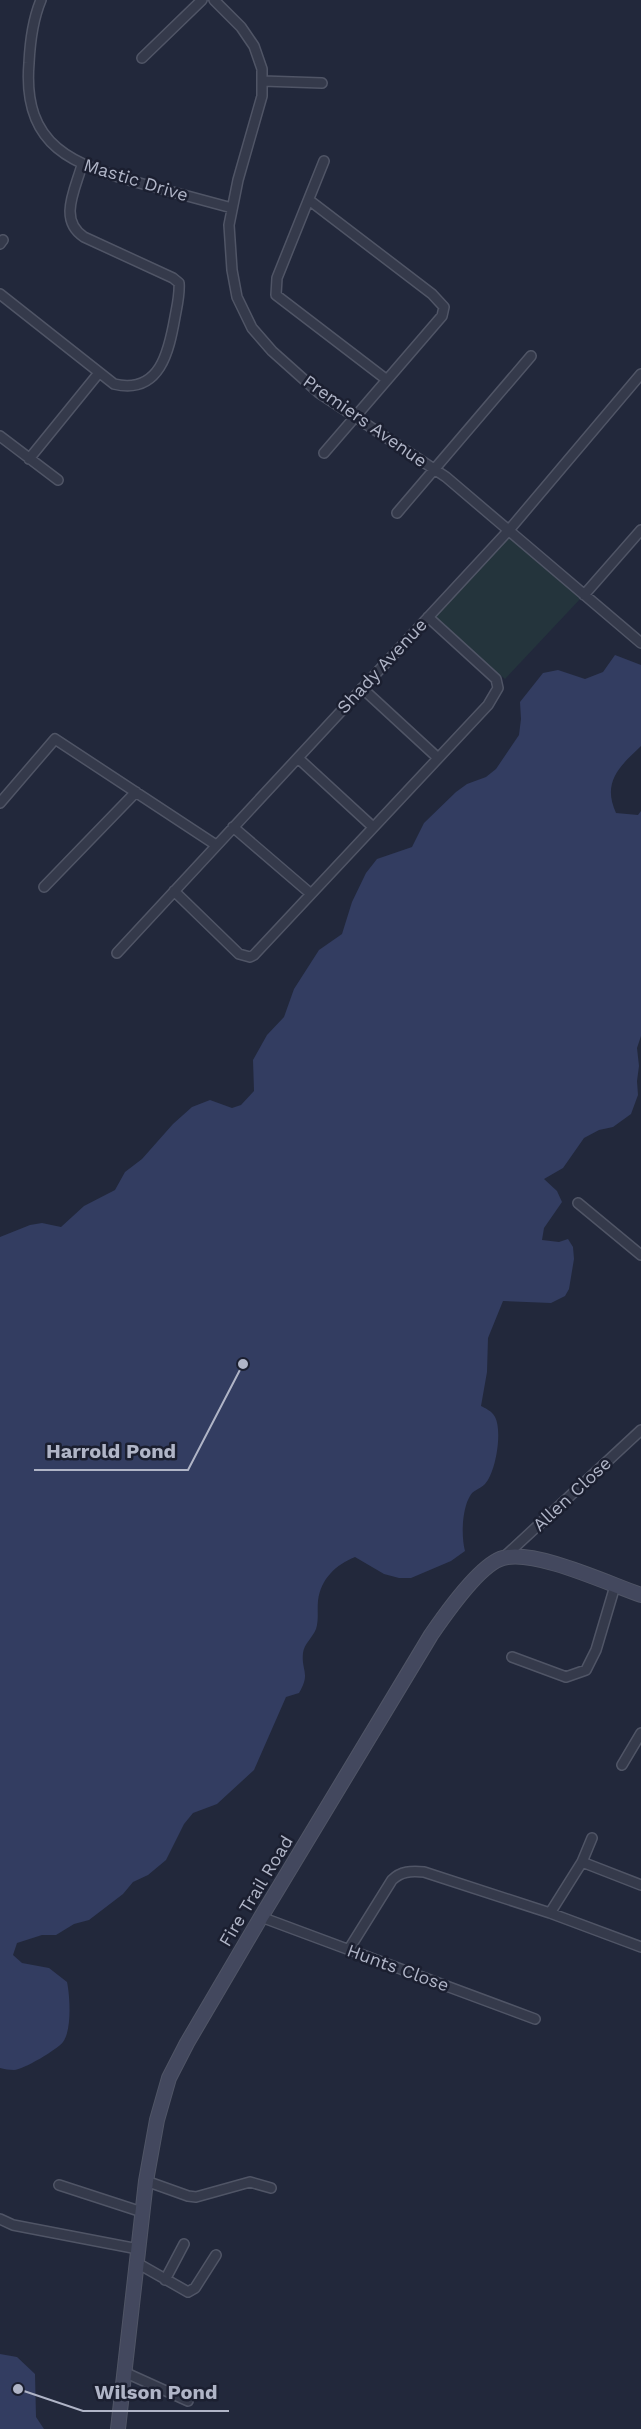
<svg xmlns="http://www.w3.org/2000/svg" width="641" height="2429" viewBox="0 0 641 2429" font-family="'Work Sans',sans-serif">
	<rect width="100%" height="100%" fill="#22283b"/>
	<!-- green -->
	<path fill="#24343c" d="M509,537L581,598L505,679L434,617Z"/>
	<!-- water -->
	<path fill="#333d61" d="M615,655L641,665V746C619,767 602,782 616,813L638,815L641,811V1036L637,1048L639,1066L637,1081L638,1095L631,1114L613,1127L599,1130L584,1138L563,1168L544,1179L557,1191L562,1202L544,1228L542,1240L559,1242L568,1239L573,1247L574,1259L569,1289L565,1296L551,1303L503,1301L488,1338L487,1372L481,1406C485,1408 491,1411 493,1414C504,1426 496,1473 485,1484C480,1489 473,1490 470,1496C462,1509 461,1536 465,1551L451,1561L411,1578H399L384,1574L355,1557C336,1565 321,1578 318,1601C317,1610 319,1619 316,1629C313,1637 304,1644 303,1653C301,1671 311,1673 299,1693L286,1697L254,1770L217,1804L193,1813L184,1824L166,1860L148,1875L133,1882L123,1894L89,1920L74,1924L56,1935H42L17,1943L13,1955L22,1963L49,1968L67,1982C70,1996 72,2030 63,2042C58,2049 23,2070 14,2070C10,2070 4,2069 0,2068V1237L30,1225L42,1223L61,1227L84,1206L115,1190L125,1172L142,1159L173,1124L192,1107L210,1100L232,1108L241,1105L254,1091L253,1060L267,1035L284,1017L294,989L319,950L342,934L352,902L366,873L377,859L412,847L424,823L456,792L467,784L486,777L496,769L519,735L521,719L520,702L543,673L558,670L585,679L603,672Z
		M0,2354L17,2357L35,2374L36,2417L44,2429H0Z"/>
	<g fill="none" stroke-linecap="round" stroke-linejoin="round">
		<!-- street casing -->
		<g stroke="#505566" stroke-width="12">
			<path id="street" d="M41,0C33,19 30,42 29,63C22,147 73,165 143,184C172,192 202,200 232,208
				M214,0L241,27L254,46L262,69V96L238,180L229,225L232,270L237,297L252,328L272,351L319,393L446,477L641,643
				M142,58L202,0
				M263,81L322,83
				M324,161L277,278L276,295L387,380
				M309,200L432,294L444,307L442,316L324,453
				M0,244L3,240
				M0,294L114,384C160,395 169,351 175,317C177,306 180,294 179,283L173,278L84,237C58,220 75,190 82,165
				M0,436L58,480
				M29,459L98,374
				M397,513L531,356
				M584,595L641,530
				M362,688L438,758
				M298,758L373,827
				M0,803L55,739L216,845
				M233,827L311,894
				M44,887L136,792
				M174,891L239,954L250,957L254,955L488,705L498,688L496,679L428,617
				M117,953L509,530L641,374
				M578,1203L641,1255
				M503,1558L641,1430
				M512,1657L566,1677L586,1670L596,1650L615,1586
				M622,1765L641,1733
				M582,1862L592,1838
				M550,1913L582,1862L641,1885
				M261,1917L535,2019
				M349,1949L392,1880C401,1871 411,1871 424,1872L550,1913L641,1947
				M146,2181L188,2196L196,2197L250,2182L271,2188
				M59,2185L142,2212
				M0,2219L13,2225L138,2249
				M137,2263L188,2292L195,2288L216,2255
				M165,2280L184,2244
				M124,2372L188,2401"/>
		</g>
		<!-- secondary casing -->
		<g stroke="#505566" stroke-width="16">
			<path id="secondary" d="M118,2429L146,2181L157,2120L169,2078L187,2043L261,1917L431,1635C444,1616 480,1564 503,1558C535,1549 609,1584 641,1595"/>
		</g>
		<!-- street -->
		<use href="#street" stroke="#353a4b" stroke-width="9"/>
		<!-- secondary -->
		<use href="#secondary" stroke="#43485e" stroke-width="14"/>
	</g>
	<g text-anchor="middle" stroke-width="5" stroke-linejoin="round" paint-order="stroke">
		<!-- street labels -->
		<g font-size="18" fill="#b0b5c7" stroke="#1b1f30">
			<text transform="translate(136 180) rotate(17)" y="6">Mastic Drive</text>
			<text transform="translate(365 421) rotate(35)" y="6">Premiers Avenue</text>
			<text transform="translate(382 666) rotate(-47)" y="6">Shady Avenue</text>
			<text transform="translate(572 1494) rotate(-43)" y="6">Allen Close</text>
			<text transform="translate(256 1891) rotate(-59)" y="6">Fire Trail Road</text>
			<text transform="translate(398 1968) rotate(20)" y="6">Hunts Close</text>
		</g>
	</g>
	<!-- callouts -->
	<path fill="none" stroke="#b0b5c7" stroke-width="2" d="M243 1364L188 1470H34M18 2389L83 2411H229"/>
	<g fill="#b0b5c7" stroke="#1b1f30" stroke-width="2">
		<circle cx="243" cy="1364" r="6"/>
		<circle cx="18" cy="2389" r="6"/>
	</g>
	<g font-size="20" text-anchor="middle" font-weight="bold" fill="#b0b5c7" stroke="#1b1f30" stroke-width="5" stroke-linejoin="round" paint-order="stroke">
		<text x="111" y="1458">Harrold Pond</text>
		<text x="156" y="2399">Wilson Pond</text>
	</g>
</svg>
